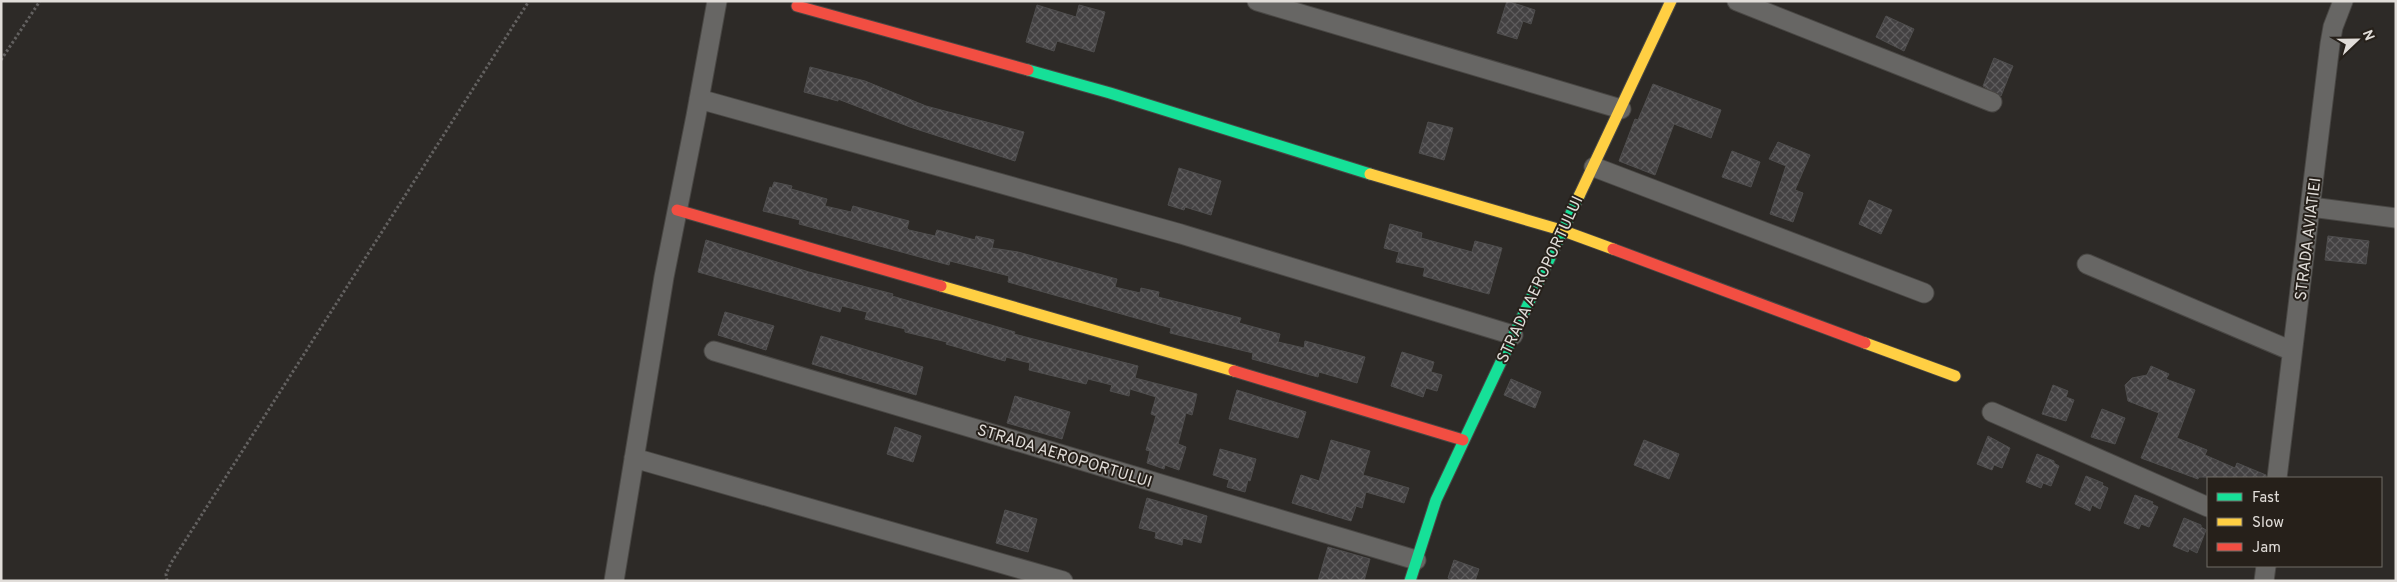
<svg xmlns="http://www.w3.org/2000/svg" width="2397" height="582" viewBox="0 0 2397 582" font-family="Overpass,sans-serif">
	<defs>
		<pattern id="building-cross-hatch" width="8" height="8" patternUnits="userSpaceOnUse" patternTransform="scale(1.25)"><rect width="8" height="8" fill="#434142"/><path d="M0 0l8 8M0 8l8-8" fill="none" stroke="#5e5c5d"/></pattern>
	</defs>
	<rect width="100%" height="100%" fill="#2d2a27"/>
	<!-- building -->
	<path fill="url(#building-cross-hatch)" stroke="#4f4e4e" d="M1507,1L1535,10L1531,24L1523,21L1517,39L1497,33Z
		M1037,5L1076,17L1079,5L1105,12L1094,52L1057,41L1054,51L1026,42Z
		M1886,16L1914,29L1904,51L1876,37Z
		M1994,58L2013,66L2001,96L1983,86Z
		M810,67L865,81L926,106L1024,132L1015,161L910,127L838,99V101L804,92Z
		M1653,84L1721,110L1711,138L1674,124L1655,175L1619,161L1635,119L1638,120Z
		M1428,122L1453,128L1444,160L1419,153Z
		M1778,142L1810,155L1795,190L1803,193L1793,222L1770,214L1786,166L1769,159Z
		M1732,151L1760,162L1751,187L1722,177Z
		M1179,168L1221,181L1211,215L1185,207L1184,210L1168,205Z
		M774,182L792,186L791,189L827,199L825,206L851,212L853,206L909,221L907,228L909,230L935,236L937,230L975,240L976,236L994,240L992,248L1018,252L1117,279L1115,287L1140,293L1141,288L1159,292L1158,297L1241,318L1239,323L1280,334L1278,342L1304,348L1305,341L1365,357L1357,383L1319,372L1318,377L1252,359L1253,353L1170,333L1171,328L1008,282L1009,276L950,261L949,265L799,224L800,220L763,211L770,187L772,188Z
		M1869,200L1892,210L1881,234L1859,224Z
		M1390,224L1422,233L1421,238L1472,252L1475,241L1502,248L1489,294L1423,276L1425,268L1396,262L1399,252L1384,248Z
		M2328,236L2369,241L2366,264L2325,260Z
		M706,240L809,272L893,294L892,296L1015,332L1014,334L1138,366L1135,378L1197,394L1192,415L1186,413L1178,444L1186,447L1179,470L1165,465L1164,469L1147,463L1150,451L1146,450L1156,416L1151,414L1156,397L1130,389L1129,396L1110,391L1112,385L1088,379L1086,384L1029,370L1030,363L1006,357L1005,361L987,356L946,344L947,342L905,332V329L865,319L867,312L842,306L840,312L698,272Z
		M725,312L774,326L766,350L718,335Z
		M821,336L923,367L916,395L812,364Z
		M1402,352L1434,362L1431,372L1442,375L1437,391L1426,388L1423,397L1391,386Z
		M2151,366L2169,374L2166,379L2195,390L2177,438L2207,450L2205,455L2235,468L2237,463L2266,475V478L2199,477L2198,479L2141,458L2159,413L2128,401L2125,385L2132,378L2147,375Z
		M1511,379L1541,392L1535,408L1504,395Z
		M2053,385L2068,391L2066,397L2074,400L2066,421L2042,414Z
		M1237,390L1306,412L1298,438L1229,419Z
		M1015,396L1070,412L1062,439L1007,423Z
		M2102,409L2125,418L2115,444L2091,437Z
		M895,427L921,436L913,462L887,454Z
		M1988,436L2010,448L2002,468L1994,465L1992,470L1977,464Z
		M1331,440L1370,451L1363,475L1409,488L1404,503L1366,492L1362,508L1356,506L1351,521L1292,503L1301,475L1319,481Z
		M1644,440L1679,454L1669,479L1634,465Z
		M1220,449L1256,459L1250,481L1248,480L1245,492L1227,487L1229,480L1213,475Z
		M2037,454L2054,461V463L2059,466L2051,486L2043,483L2041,488L2026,482Z
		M2086,476L2103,483L2102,485L2108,488L2100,509L2092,505L2090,511L2075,504Z
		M2135,495L2153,502L2152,504L2158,507L2149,527L2141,524L2139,529L2124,523Z
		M1147,498L1207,516L1201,543L1183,538L1182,545L1155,538L1156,532L1139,528Z
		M1005,510L1037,519L1028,552L996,543Z
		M2184,518L2201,525V527L2206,530L2197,553L2189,549L2188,552L2173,546Z
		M1328,547L1370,559L1364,581H1318Z
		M1454,560L1479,569L1475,581H1455L1448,578Z"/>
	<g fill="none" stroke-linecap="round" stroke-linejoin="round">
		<!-- street casing -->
		<g stroke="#494744" stroke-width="21">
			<path id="street" d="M1257,1L1621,109
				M1737,1L1992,102
				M699,99L1181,234L1513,335
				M1594,167L1924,293
				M2311,207L2396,218
				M2087,264L2292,351
				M714,351L1416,560
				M1992,412L2208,507
				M634,458L1063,581
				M2277,478L2330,44L2333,27L2343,1
				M614,581L664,277L696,116L717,1
				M2264,581L2266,566"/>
		</g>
		<!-- fast casing -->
		<g stroke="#494744" stroke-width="13">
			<path id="fast" d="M1028,70L1110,93L1370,174
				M1410,581L1436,500L1579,196"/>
		</g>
		<!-- slow casing -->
		<g stroke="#494744" stroke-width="13">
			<path id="slow" d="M1370,174L1561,230L1613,249
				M1579,196L1671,1
				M941,286L1234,371
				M1865,343L1955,376"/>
		</g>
		<!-- jam casing -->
		<g stroke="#494744" stroke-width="13">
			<path id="jam" d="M797,6L1028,70
				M677,210L941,286
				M1613,249L1865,343
				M1234,371L1463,440"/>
		</g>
		<!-- path -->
		<path stroke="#636160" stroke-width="3" stroke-dasharray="2.5 2.5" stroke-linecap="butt" d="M1,60L40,1
			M167,581L166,574L171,563L529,1"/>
		<!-- street -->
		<use href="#street" stroke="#676664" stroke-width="19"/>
		<!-- fast -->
		<use href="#fast" stroke="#16e098" stroke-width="11"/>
		<!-- slow -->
		<use href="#slow" stroke="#ffcf43" stroke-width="11"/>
		<!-- jam -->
		<use href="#jam" stroke="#f24e42" stroke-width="11"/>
	</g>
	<g text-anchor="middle" stroke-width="4" stroke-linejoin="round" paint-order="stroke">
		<!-- street labels -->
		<g font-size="16" fill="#e1ddd9" stroke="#26201a">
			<text transform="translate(2307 239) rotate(-83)" y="6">STRADA AVIATIEI</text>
			<text transform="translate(1539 279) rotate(-65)" y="6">STRADA AEROPORTULUI</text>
			<text transform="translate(1065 455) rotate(17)" y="6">STRADA AEROPORTULUI</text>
		</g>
	</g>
	<!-- border -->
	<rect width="2397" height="582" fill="none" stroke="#e1ddd9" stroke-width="5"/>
	<!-- legend -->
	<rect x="2207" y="477" width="175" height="90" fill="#26201a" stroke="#716c66"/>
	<rect x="2217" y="493" width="25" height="8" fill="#16e098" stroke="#716c66"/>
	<text x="2252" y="502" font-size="15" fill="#e1ddd9">Fast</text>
	<rect x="2217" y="518" width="25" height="8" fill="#ffcf43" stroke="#716c66"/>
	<text x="2252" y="527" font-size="15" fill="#e1ddd9">Slow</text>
	<rect x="2217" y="543" width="25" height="8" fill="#f24e42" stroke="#716c66"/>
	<text x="2252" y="552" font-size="15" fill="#e1ddd9">Jam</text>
	<!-- north arrow -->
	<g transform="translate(2357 40) rotate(68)" stroke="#26201a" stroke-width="4" paint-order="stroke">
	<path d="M0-4L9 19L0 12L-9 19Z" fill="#e1ddd9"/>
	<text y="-8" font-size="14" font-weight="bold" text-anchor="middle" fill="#e1ddd9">N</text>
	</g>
</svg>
